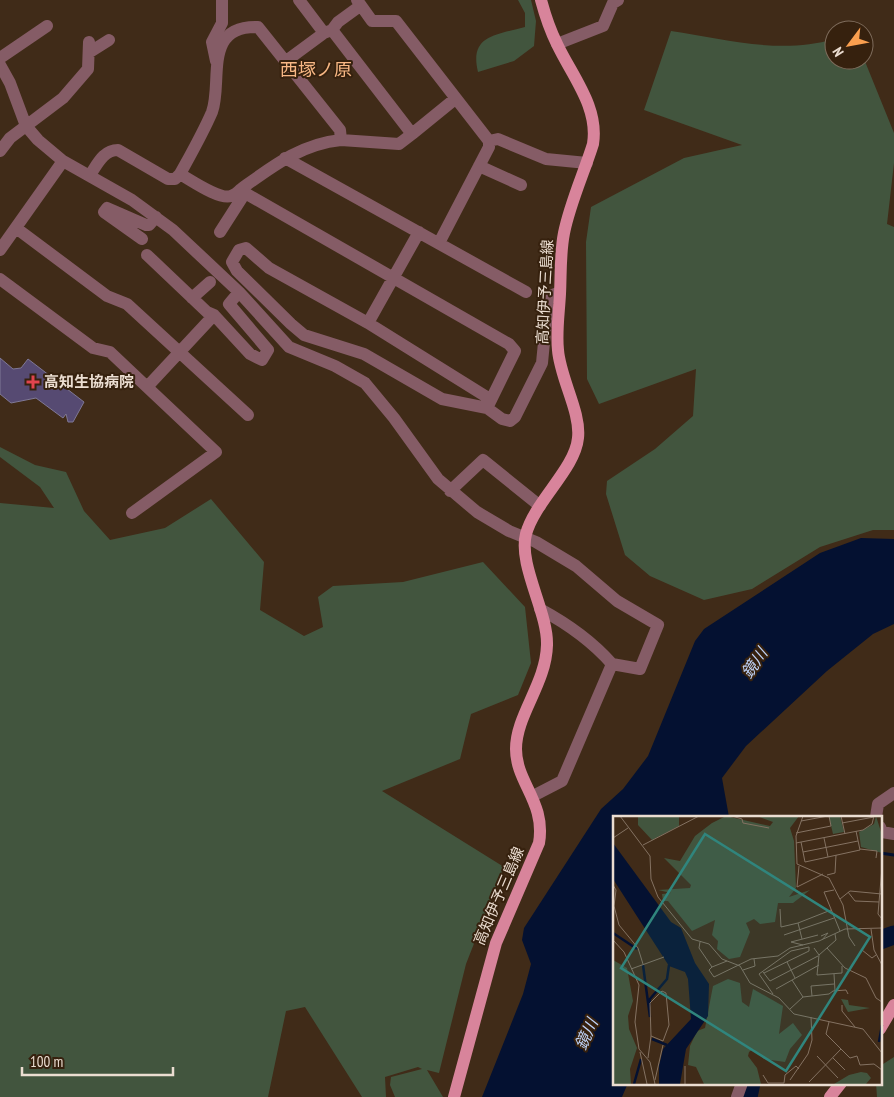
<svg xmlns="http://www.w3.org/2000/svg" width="894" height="1097" viewBox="0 0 894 1097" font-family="'PT Sans Narrow','Noto Sans JP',sans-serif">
	<rect width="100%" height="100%" fill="#402b18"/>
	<!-- green -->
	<path fill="#42553e" d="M518,0H531L536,21L534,46L514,61L478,72C469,35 496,35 525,27V13Z
		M671,31C724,39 781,55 834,39V60L864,59L894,133V163L887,224L894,227V530H873L820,547L752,589L704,600L650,576L625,555L606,494L607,481L655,449L693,416L696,369L599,404L587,379L586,242L591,207L684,158L742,145L644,110Z
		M0,447L35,465L66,472L84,511L110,540L165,528L211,499L264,562L260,610L304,636L323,627L318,597L333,586L403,582L483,562L525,607L531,663L518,695L471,714L460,759L382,791L504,867L466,964L439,1073L427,1070L443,1097H395L390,1085L391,1077L422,1069L418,1067L385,1077L386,1097H362L305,1007L286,1011L268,1097H0V503L54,508L40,487L0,457Z
		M894,1057V1097H877L876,1083H880V1066Z"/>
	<!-- water -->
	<path fill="#041131" d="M861,538L894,539V624L873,634L827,671L746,746L722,778L729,817H614V1083H628L622,1097H482L523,994L531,964L522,940L524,928L601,809L623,789L648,756L695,641L704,629L820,553Z"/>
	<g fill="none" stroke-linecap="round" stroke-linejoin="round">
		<!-- stream -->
		<path stroke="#041131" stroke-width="3" d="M880,853L894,855"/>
		<!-- river -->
		<path stroke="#041131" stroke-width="19" d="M880,940L894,935
			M748,1097L751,1083"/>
	</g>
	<!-- building -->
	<path fill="#564a72" stroke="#7f7895" d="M0,358L13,369L21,368L28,359L84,402L73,422H68L66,414L63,418L36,398L11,403L0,394Z"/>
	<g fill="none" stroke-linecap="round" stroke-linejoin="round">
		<!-- minor -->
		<path stroke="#855c66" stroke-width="12" d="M299,0L324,33
			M357,0L372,21H396L489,141V147L439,243
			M332,30L412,134L455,99
			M557,44L603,26L613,3L618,0
			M90,52L109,40
			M0,58L47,26
			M216,61L212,42L222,23V0
			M286,61L324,33L332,30L338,22L360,6
			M0,65L10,83L26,126L38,140L63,161L132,200L173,230L239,292L289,347L335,366L365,383L394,418L438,479L477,512L509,531L536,542L576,566L617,601L658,625L640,669L612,664
			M341,140L399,144L412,134
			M489,141L498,139L546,159L587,163
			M0,151L10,138L63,98L88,69L89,42
			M285,158L526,292
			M479,166L521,185
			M180,174C191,180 219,200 231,196C234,195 239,191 241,189
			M90,175C97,165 103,150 118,150L168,179H175L180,174C191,154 203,133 212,112C223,82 202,25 258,27L340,130L341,140C301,144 273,166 241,189L245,193L509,344L515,351L487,408
			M16,228L107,296L127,304L248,415
			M220,232L245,193
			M142,239L104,212L107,208L146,225H149L156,217
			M0,250L63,161
			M147,255L207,312L214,315L250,354L262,360L268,350L229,304L239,292
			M0,279L93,348L110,352L147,387
			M192,298L210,282
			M368,323L419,232
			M490,399L368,323L269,268L246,248L239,250L232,262L237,271L291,324L304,335L364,354L442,399L487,408L502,419L510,421L515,417L542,363L548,301L552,295L560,292
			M450,491L483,460L540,506
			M132,513L216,452L147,387L214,315
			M533,796L562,781L612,664C592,641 566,623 540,609
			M876,817L878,804L894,793
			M880,827L882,832L894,834
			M737,1097L742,1083"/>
		<!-- major -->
		<path stroke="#d8849b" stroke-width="12" d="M880,1029L894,1005
			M454,1097L496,943L539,843C546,802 516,783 516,749C516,715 546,684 547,645C548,612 518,565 526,534C535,501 575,469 578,438C581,412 560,378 558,350C556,332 559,313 560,294C561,274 560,253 564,233C570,203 584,173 593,144C599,107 572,76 557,44C550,30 545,15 541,0
			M830,1097L841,1083"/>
	</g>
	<!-- markers -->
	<path fill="#e0444e" stroke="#36210e" stroke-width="2" d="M30.5 374.5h5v5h5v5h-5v5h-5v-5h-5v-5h5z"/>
	<g text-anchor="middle" stroke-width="4" stroke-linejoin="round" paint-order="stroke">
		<!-- street labels -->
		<g font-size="15" fill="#ebddd1" stroke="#36210e">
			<text transform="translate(545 292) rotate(-87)" y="5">高知伊予三島線</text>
			<text transform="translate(499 896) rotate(-67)" y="5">高知伊予三島線</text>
		</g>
		<!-- poi labels -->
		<g font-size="15" font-weight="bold" fill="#ebddd1" stroke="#36210e" text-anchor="start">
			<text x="44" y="387">高知生協病院</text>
		</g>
		<!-- water labels -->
		<g font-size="16" font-style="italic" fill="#c0d4fa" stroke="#36210e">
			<text transform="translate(754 663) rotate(-56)" y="6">鏡川</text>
			<text transform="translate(586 1034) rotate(-66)" y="6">鏡川</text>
		</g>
		<!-- quarter labels -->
		<g font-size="18" fill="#f7b784" stroke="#36210e">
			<text x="316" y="76">西塚ノ原</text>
		</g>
	</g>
	<!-- overview -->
	<g transform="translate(613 816)">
		<rect width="269" height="269" fill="#402b18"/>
		<path d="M25,0H66V10L39,24L25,9ZM113,0L157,10L160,6L144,0H186L177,12L181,25L183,72L176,81L197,74L180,87H165L162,106L147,108L141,103L133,107L137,116L127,141L116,143L104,133L105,125L99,119L102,104L79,115L55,85H50L49,78L58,77L45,74L77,72L78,69L51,42L67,45L82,20L99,7ZM227,0L231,16L220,18L216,1ZM263,0L269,19V37L248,31L246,16L261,8ZM0,144L14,152L20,185L15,200L16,213L24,232L17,253L18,268H0ZM115,163L127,167L129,186L136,191L140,173L170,190L166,218L180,207L189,219L177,233L172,246L151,243L140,233L136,236L135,240L144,252L148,268H91L83,251L75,249L77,230L84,215L92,212L100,170ZM228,183L235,184L236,189L257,192L235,196ZM248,256L254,257L258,262L253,268H221L236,259Z" fill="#42553e"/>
		<path d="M0,27L58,106L68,112L82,147L96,168L95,200L73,233L67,268H46V250L50,233L78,203L75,163L72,156L56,150L0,63Z" fill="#041131"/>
		<path fill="none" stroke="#041131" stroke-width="2.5" d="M0,117L24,133M30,149L37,201M36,191L37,183L54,163L56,149M39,223L54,229M266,226L269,209M21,268L28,243"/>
		<path fill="none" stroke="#847262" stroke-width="1" d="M7,0L37,40L38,63L45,81L79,123L96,128L109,143L127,150L137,167L166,182L181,198L250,213L269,237M119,0L129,3L130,7L156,12M190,0L183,20L184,48L216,62L230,89L236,121L242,130M228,0L232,18M188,5L215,0M229,7L261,1M183,17L218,10L216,0M0,22L15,12M211,22L215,41M188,26L192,46L247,34L243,15M183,27L250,14L259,8L261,0M30,29L86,0M247,33L264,35L263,42M190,36L245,25M186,50L184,71L210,58M269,51L265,98L269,103M214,59L222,57L223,39M0,69L3,74L1,90L6,109L25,132L30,148M221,74L211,76L227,115M235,76L242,85L266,86M227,83L237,75L269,78M167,93L168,111L185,107L189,123M185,107L218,94M258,113L261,134L269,149M171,119L221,102M208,120L215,117L209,124M0,124L11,136L26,169L22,206L26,233L37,246L42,268M87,126L86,132L99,151L114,145M190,129L178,126L205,119M201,132L206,139L204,159L229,157V150M214,132L232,152L253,162L263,182L269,186M249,134L259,142L263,139M206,139L223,124L222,118M174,146L182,162M99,151L96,154L101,161L138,143L165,140L177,132L206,125L232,113L269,112M18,153L51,141M130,154L142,150L141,143M150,156L157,165L205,140M151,157L196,135V131L178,135L146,158L160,178M221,158L222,175M179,164L190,181L216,178L220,175L233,174L235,178M163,173L206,149M49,175L53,177L56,209L50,225L38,220L37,187ZM199,180L198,170L221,168M229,189V195L242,211M177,193L190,181M216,206L213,218L237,242L244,240L247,249L261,248L269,254M27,236L34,268M204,240L225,262M35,242L38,220M220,242L232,254M150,259L155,267H171L172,259L183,250L186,253M42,264L50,229M177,264L195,238L199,224L198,201M196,266L228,233M72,268V250"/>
		<path fill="#30857d" fill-opacity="0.15" stroke="#30857d" stroke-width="2.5" d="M92,18L257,121L173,255L8,152Z"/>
		<rect width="269" height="269" fill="none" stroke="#ebddd1" stroke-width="2.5"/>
	</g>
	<!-- north arrow -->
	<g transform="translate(849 45) rotate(238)"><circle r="24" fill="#36210e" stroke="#7e6c5c"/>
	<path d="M0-4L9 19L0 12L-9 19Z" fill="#fa9f4f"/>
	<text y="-8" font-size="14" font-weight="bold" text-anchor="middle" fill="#ebddd1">N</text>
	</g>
	<!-- scale -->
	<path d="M22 1067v8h151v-8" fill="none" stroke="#ebddd1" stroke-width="2.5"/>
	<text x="30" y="1067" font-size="15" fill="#ebddd1" stroke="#36210e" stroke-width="4" paint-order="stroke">100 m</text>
</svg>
